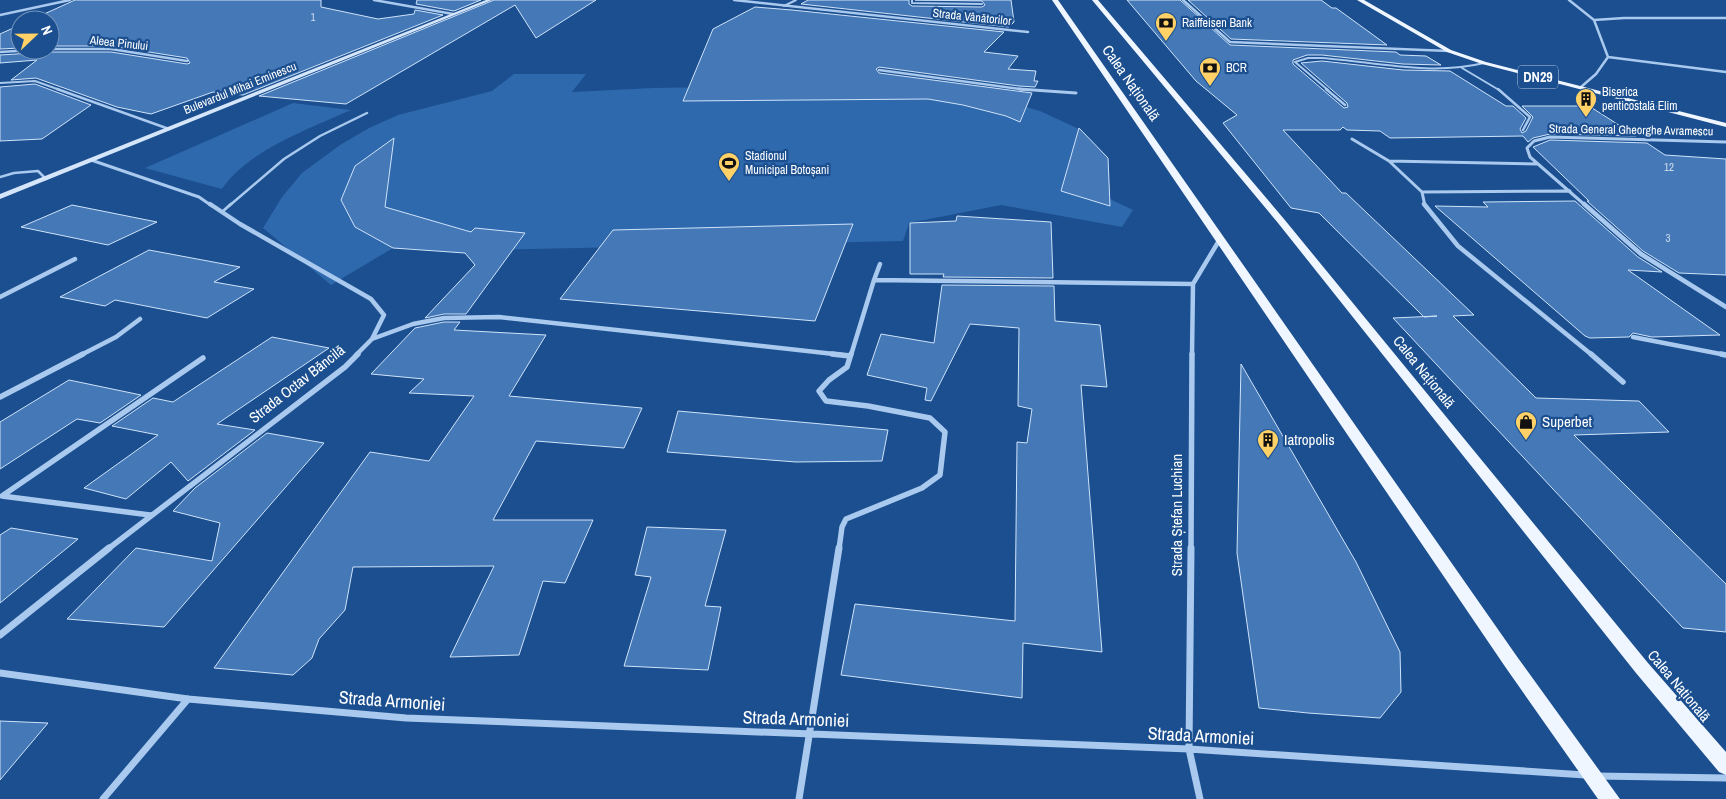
<svg xmlns="http://www.w3.org/2000/svg" width="1726" height="799" viewBox="0 0 1726 799" font-family="'Archivo Narrow',sans-serif">
	<rect width="100%" height="100%" fill="#1b4f8f"/>
	<!-- green -->
	<path fill="#2e69ad" d="M514,74H586L572,92L653,88L898,84L1004,100L1040,111L1081,130L1108,158L1110,199L1133,210L1122,227L1001,205L909,223L903,241L445,251L393,248L331,285L263,228L282,197L302,173L340,145L369,128L398,115L492,91Z
		M293,103L351,110C311,128 247,151 222,189L145,168Z"/>
	<!-- building -->
	<path fill="#4478b7" stroke="#cfe3fa" d="M75,0H321V7L378,19L414,14L415,10L443,15L243,95L213,92L151,114L117,107L36,78L11,80L37,60L0,63V55L33,53L36,50H47L50,52H111L187,64L190,63L187,58L111,46H50V20H31Z
		M417,0H481L454,11L416,4Z
		M494,0H596L536,38L515,5L346,104L259,96Z
		M808,0H909V4L912,6L982,7L985,5L982,1L915,0H1011L1014,22L1009,27L801,4Z
		M1127,0H1180L1230,45L1396,52L1400,55L1426,56L1441,65L1403,64L1322,55H1307L1293,60V64L1344,108L1348,107L1347,103L1301,63L1322,61L1403,70L1450,71L1506,106H1513L1526,118L1520,129L1522,133L1526,131L1533,117L1522,106H1589L1636,136L1550,134L1533,138L1528,142L1523,136L1390,138L1380,131L1347,130L1343,127L1340,130H1283L1342,193H1346L1474,315L1453,316L1536,398L1639,401L1669,432L1574,435L1726,584V632L1683,628L1393,318L1437,316L1424,317L1319,213L1291,208L1223,123L1237,115L1196,81Z
		M1188,0H1321L1332,8H1336L1387,45L1231,39Z
		M755,7L792,10L1004,32L984,52L1018,56L1008,69L1036,71L1034,81H1038L1035,87L1019,86L879,67L876,69L879,73L1032,93L1020,122L1006,116L963,105L928,99L683,101L713,29Z
		M20,25V48L0,49V34Z
		M35,84L91,105L42,139L0,141V87Z
		M1079,128L1108,158L1110,206L1061,191Z
		M394,138L385,207L471,232L475,228L525,233L466,314H444L425,318L475,265L465,253L393,248L355,227L341,200L355,166Z
		M1550,140L1647,143L1665,155L1726,159V275L1679,273L1643,251L1587,201H1589L1533,147Z
		M1575,201L1638,257L1662,272L1628,270L1720,335L1652,337L1633,333L1629,337L1590,338L1585,336L1435,206L1488,207L1483,202Z
		M72,205L157,222L108,245L21,227Z
		M957,216L1051,222L1053,278L943,277L944,274H910V223L956,221Z
		M853,224L815,321L560,299L613,230Z
		M149,250L240,267L214,282L254,289L207,318L115,300L105,306L60,297Z
		M942,285L1054,286L1055,321L1100,325L1107,387L1081,385L1102,652L1023,643L1022,698L841,675L855,604L1015,621L1017,442L1027,443L1032,409L1018,406L1019,328L970,324L931,401L925,400L927,388L867,375L881,334L934,343Z
		M444,322H460L454,330L546,335L509,396L642,408L624,448L536,441L493,520H593L565,583L543,581L519,655L450,657L494,566L353,567L345,610L319,639L312,658L293,675L214,668L370,452L429,461L474,396L409,393L424,379L371,374L415,328Z
		M272,337L329,348L217,424L255,430L188,481L171,462L126,499L84,488L158,435L112,426L153,398L173,402Z
		M1241,364L1356,562L1400,652L1401,692L1380,718L1308,713L1259,708L1237,553Z
		M69,380L141,395L100,423L77,419L0,469V422Z
		M678,411L888,430L882,461L796,462L667,452Z
		M267,433L324,443L164,627L67,619L136,548L212,561L220,523L173,511L195,488Z
		M647,527L726,530L705,606L721,607L708,670L624,666L651,577L635,575Z
		M11,528L78,539L0,603V535Z
		M0,721L48,723L0,780Z"/>
	<g fill="none" stroke-linecap="round" stroke-linejoin="round">
		<!-- lane-far2 -->
		<path stroke="#a9c9ee" stroke-width="2" d="M912,0V3L982,4
			M784,6L796,0
			M1462,68L1499,90
			M0,83L35,81L60,90
			M1328,90L1295,62L1308,58H1322C1375,62 1431,76 1484,63"/>
		<!-- lane-far1 -->
		<path stroke="#a9c9ee" stroke-width="2.5" d="M57,89L169,129
			M1326,89L1345,105
			M1498,89L1530,117L1523,130
			M0,177L14,173L38,171L46,179
			M229,206L284,159L320,136L367,113"/>
		<!-- lane -->
		<path stroke="#a9c9ee" stroke-width="3" d="M222,212L231,204"/>
		<!-- street-far4 -->
		<path stroke="#a9c9ee" stroke-width="2.5" d="M374,0L453,14
			M734,0L1028,32
			M1183,0L1230,42L1449,51
			M1569,0L1594,20L1608,57L1596,74L1581,87
			M0,15L70,0
			M1594,20L1624,18H1726
			M50,49H111L187,61
			M0,52L33,50
			M1608,57L1726,72
			M879,70L1028,90"/>
		<!-- street-far3 -->
		<path stroke="#a9c9ee" stroke-width="3" d="M1019,89L1076,93
			M1352,139L1389,161L1422,192
			M91,160L199,197L212,206
			M1389,161L1538,164
			M1425,206L1422,192L1570,191
			M1586,206L1530,157L1527,148L1534,141L1550,137L1726,142"/>
		<!-- street-far2 -->
		<path stroke="#a9c9ee" stroke-width="4.5" d="M210,204L240,224L371,299L384,315L372,339L356,355
			M1424,204L1458,246L1592,355
			M1584,204L1641,254L1726,307
			M880,264L874,280L1193,284
			M0,297L75,259
			M1633,337L1726,355
			M372,339L413,324L444,318L499,317L843,355
			M81,355L116,337L140,319
			M851,355L874,280
			M1192,355L1193,284L1220,239"/>
		<!-- street-far1 -->
		<path stroke="#a9c9ee" stroke-width="5.5" d="M832,354L850,356
			M1591,354L1623,382
			M1721,354L1726,355
			M0,397L83,354
			M150,515L2,496L203,358
			M108,549L345,367L358,354
			M839,549L842,527L846,519L922,488L940,475L945,432L930,418L868,406L826,401L819,391L829,380L847,367L851,354
			M1191,549L1192,354"/>
		<!-- street -->
		<path stroke="#a9c9ee" stroke-width="7" d="M1191,548L1189,749L1200,799
			M0,635L109,548
			M0,673L188,699L406,718L1189,749L1585,775
			M1596,776L1726,778
			M103,799L188,699
			M799,799L839,548"/>
		<!-- secondary -->
		<path fill="#d6e6fa" fill-rule="evenodd" d="M486,0H492L0,199V194Z"/>
		<!-- primary -->
		<path fill="#f0f6ff" fill-rule="evenodd" d="M1052,0H1058L1518,658L1620,799H1598L1506,668Z
			M1092,0H1098L1284,219L1648,663L1726,752V775L1719,772L1636,673L1278,223Z
			M1357,0H1364L1451,50L1486,62L1726,123V127L1482,64L1447,52Z"/>
	</g>
	<!-- icons -->
	<defs>
		<g id="bank-pin" transform="scale(1.125)"><path d="M0 17L-7.5 6A9.5 9.5 0 1 1 7.5 6Z" fill="#ffd166" stroke="#1b4f8f"/><path d="M-6-4H6V4H-6ZM0-2.3a2.3 2.3 0 1 0 0 4.6a2.3 2.3 0 1 0 0-4.6Z" fill="#111"/></g>
		<g id="building-pin" transform="scale(1.125)"><path d="M0 17L-7.5 6A9.5 9.5 0 1 1 7.5 6Z" fill="#ffd166" stroke="#1b4f8f"/><path d="M-4-6H4V6H1V3H-1V6H-4ZM-2.5-4.3h1.7v1.8h-1.7ZM.8-4.3h1.7v1.8H.8ZM-2.5-1h1.7V.8h-1.7ZM.8-1h1.7V.8H.8Z" fill="#111"/></g>
		<g id="stadium-pin" transform="scale(1.125)"><path d="M0 17L-7.5 6A9.5 9.5 0 1 1 7.5 6Z" fill="#ffd166" stroke="#1b4f8f"/><path d="M0-5a6.5 5 0 1 0 0 10a6.5 5 0 1 0 0-10ZM-3.5-1.8h7v3.6h-7Z" fill="#111"/></g>
		<g id="shop-pin" transform="scale(1.125)"><path d="M0 17L-7.5 6A9.5 9.5 0 1 1 7.5 6Z" fill="#ffd166" stroke="#1b4f8f"/><path d="M-5-2.5h2.3a2.7 3.5 0 0 1 5.4 0H5L5.5 6h-11ZM-1.5-2.5h3a1.5 2.3 0 0 0-3 0Z" fill="#111"/></g>
	</defs>
	<g fill-rule="evenodd">
		<use href="#bank-pin" x="1166" y="23"/>
		<use href="#bank-pin" x="1210" y="68"/>
		<use href="#building-pin" x="1586" y="99"/>
		<use href="#stadium-pin" x="729" y="163"/>
		<use href="#shop-pin" x="1526" y="422"/>
		<use href="#building-pin" x="1268" y="440"/>
	</g>
	<g text-anchor="middle" stroke-width="4.5" stroke-linejoin="round" paint-order="stroke">
		<!-- far-number labels -->
		<g font-size="11" fill="#d0dded">
			<text x="313" y="21">1</text>
			<text x="1669" y="171">12</text>
			<text x="1668" y="242">3</text>
		</g>
		<!-- far-street labels -->
		<g font-size="12" fill="#fff" stroke="#1b4f8f">
			<text transform="translate(972 17) rotate(6)" y="4">Strada Vânătorilor</text>
			<text transform="translate(119 43) rotate(6)" y="4">Aleea Pinului</text>
			<text transform="translate(240 88) rotate(-22)" y="4">Bulevardul Mihai Eminescu</text>
			<text transform="translate(1631 130) rotate(1)" y="4">Strada General Gheorghe Avramescu</text>
		</g>
		<!-- far-poi labels -->
		<g font-size="12" fill="#fff" stroke="#1b4f8f" text-anchor="start">
			<text x="1182" y="27">Raiffeisen Bank</text>
			<text x="1226" y="72">BCR</text>
			<text x="1602" y="96">Biserica<tspan x="1602" dy="14">penticostală Elim</tspan></text>
			<text x="745" y="160">Stadionul<tspan x="745" dy="14">Municipal Botoșani</tspan></text>
		</g>
		<!-- shield labels -->
		<rect fill="#1b4f8f" stroke="#bbcadd" stroke-width="1" x="1518" y="65.5" width="40" height="23" rx="4"/>
		<g font-size="14" font-weight="bold" fill="#fff">
			<text x="1538" y="82">DN29</text>
		</g>
		<!-- street labels -->
		<g font-size="15" fill="#fff" stroke="#1b4f8f">
			<text transform="translate(1131 83) rotate(55)" y="5">Calea Națională</text>
			<text transform="translate(1424 372) rotate(51)" y="5">Calea Națională</text>
			<text transform="translate(297 384) rotate(-38)" y="5">Strada Octav Băncilă</text>
			<text transform="translate(1177 515) rotate(-90)" y="5">Strada Ștefan Luchian</text>
			<text transform="translate(1679 686) rotate(50)" y="5">Calea Națională</text>
		</g>
		<!-- poi labels -->
		<g font-size="15" fill="#fff" stroke="#1b4f8f" text-anchor="start">
			<text x="1542" y="427">Superbet</text>
			<text x="1284" y="445">Iatropolis</text>
		</g>
		<!-- near-street labels -->
		<g font-size="18" fill="#fff" stroke="#1b4f8f">
			<text transform="translate(392 701) rotate(4)" y="6">Strada Armoniei</text>
			<text transform="translate(796 719) rotate(2)" y="6">Strada Armoniei</text>
			<text transform="translate(1201 736) rotate(3)" y="6">Strada Armoniei</text>
		</g>
	</g>
	<!-- north arrow -->
	<g transform="translate(35 35) rotate(68)"><circle r="24" fill="#1b4f8f" stroke="#7695bc"/>
	<path d="M0-4L9 19L0 12L-9 19Z" fill="#ffd166"/>
	<text y="-8" font-size="14" font-weight="bold" text-anchor="middle" fill="#ffffff">N</text>
	</g>
</svg>
